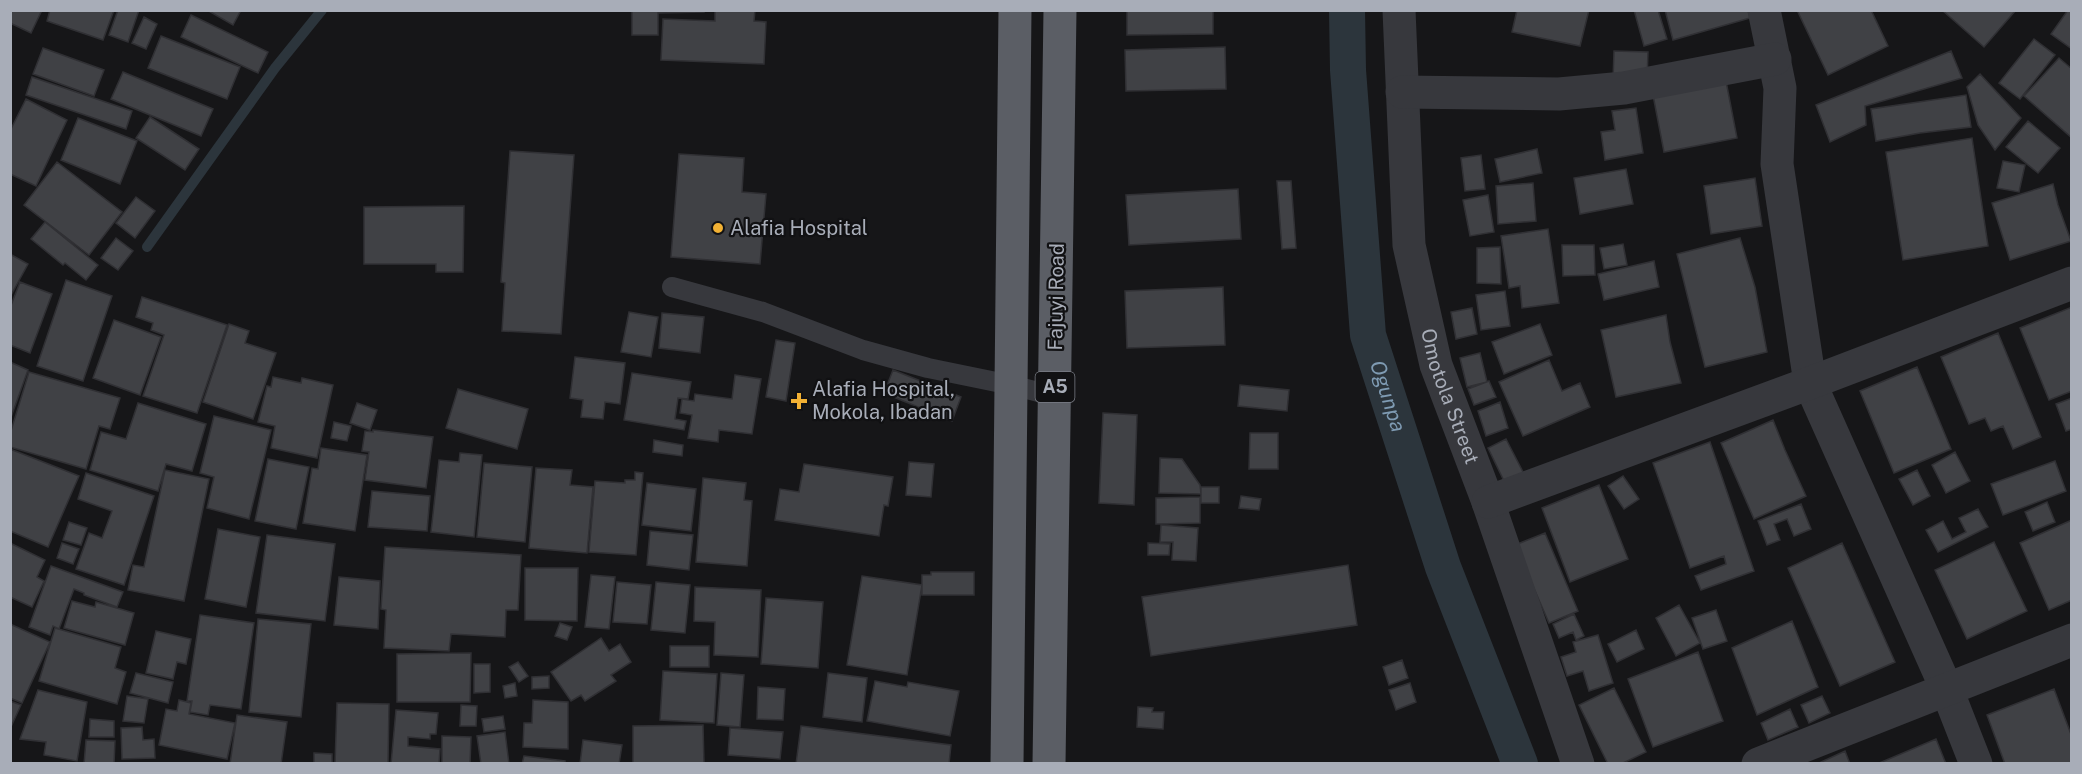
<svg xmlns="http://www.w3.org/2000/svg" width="2082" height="774" viewBox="0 0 2082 774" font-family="'Public Sans',sans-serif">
	<rect width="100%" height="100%" fill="#161618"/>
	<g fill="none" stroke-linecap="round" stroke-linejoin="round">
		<!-- stream -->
		<path stroke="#2c353c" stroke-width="10" d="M147,247L275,68L322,10"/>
		<!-- canal -->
		<path stroke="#2c353c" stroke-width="36" id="s1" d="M1347,10L1348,70L1368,335L1443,567L1520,764"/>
	</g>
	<!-- building -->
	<path fill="#404145" stroke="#303034" stroke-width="1.5" d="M10,10H42L31,33L10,23Z
		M50,10H114L103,40L47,21Z
		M118,10H139L128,42L109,35Z
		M207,10H241L233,25Z
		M632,10H704V12L658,13V35H632Z
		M715,10H755L754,21L766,22L764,64L661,60L663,19L715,21Z
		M1127,10H1213V34L1127,35Z
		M1517,10H1589L1580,46L1512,32Z
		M1634,10H1658L1667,39L1644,46Z
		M1665,10H1748L1750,18L1673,40Z
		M1797,10H1871L1888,46L1828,75Z
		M1942,10H2016L1984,47Z
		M2068,10H2072V49L2051,34Z
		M191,15L268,52L258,73L181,37Z
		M144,17L157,24L146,49L132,43Z
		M161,36L240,67L227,99L148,68Z
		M2034,39L2055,55L2020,99L1999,83Z
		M1225,47L1226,89L1126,91L1125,50Z
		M43,48L104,70L94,96L33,74Z
		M1614,51L1648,52L1647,80H1613Z
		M1951,51L1962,78L1865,106L1866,125L1830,142L1816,105Z
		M2059,58L2072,69V138L2024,96Z
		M123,72L213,109L201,136L111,99Z
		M1980,74L2021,118L1995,150L1978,125L1967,87Z
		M1725,76L1737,138L1664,152L1652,90Z
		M32,77L132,111L126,129L26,95Z
		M1966,95L1971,127L1920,133L1876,141L1871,109Z
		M26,99L67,120L36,186L10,174V131Z
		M1636,108L1643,153L1605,160L1601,132L1615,130L1612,111Z
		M150,117L199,149L185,170L136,138Z
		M78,118L137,141L120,184L61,160Z
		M2028,121L2060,148L2038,173L2006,147Z
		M1972,138L1988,246L1903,260L1886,152Z
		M1537,149L1542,173L1500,182L1495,159Z
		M510,151L574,155L561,334L502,331L505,283L501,282Z
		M679,154L744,158L742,192L766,194L760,264L671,257Z
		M1481,155L1485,189L1465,191L1461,158Z
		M2003,161L2025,165L2019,192L1997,188Z
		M57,162L122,212L89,255L24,205Z
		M1626,169L1633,204L1580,214L1574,178Z
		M1755,178L1762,226L1711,234L1704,186Z
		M1277,181H1291L1296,248L1282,249Z
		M1533,183L1536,221L1498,224L1496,186Z
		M2053,184L2058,205L2071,241L2010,260L1992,203Z
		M1238,189L1241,239L1129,245L1126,195Z
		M1488,195L1494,232L1470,236L1463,200Z
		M136,197L155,211L135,238L116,223Z
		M464,206L463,272H436V264H364V207Z
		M45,222L98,265L86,280L65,263L63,265L31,239Z
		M1548,229L1559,303L1522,308L1520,286L1509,288L1501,236Z
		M116,238L133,251L118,270L101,258Z
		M1740,238L1755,287L1767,352L1705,367L1677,254Z
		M1623,244L1627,265L1604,269L1600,248Z
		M1562,245H1594L1595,275L1563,276Z
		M1500,247L1501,284L1477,283V248Z
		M10,254L28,264L10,297Z
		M1654,261L1659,287L1604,300L1598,274Z
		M66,280L112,296L83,381L37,366Z
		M20,282L52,294L30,353L10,345V308Z
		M1223,287L1225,345L1127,348L1125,291Z
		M1505,291L1510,326L1481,330L1476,295Z
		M142,297L227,325L197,413L143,396L164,335L151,330L153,323L136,317Z
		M2072,307V391L2049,400L2020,328Z
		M1472,308L1477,334L1456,339L1451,312Z
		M629,312L658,317L651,357L621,352Z
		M662,313L704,317L700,353L659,348Z
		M1666,315L1670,342L1681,383L1616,397L1601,330Z
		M114,320L161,337L140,395L93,378Z
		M229,324L249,331L245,343L276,353L253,419L203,402Z
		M1540,324L1552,355L1504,374L1492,342Z
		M1998,333L2041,437L2013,449L2003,426L1991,431L1985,418L1969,424L1941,357Z
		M776,340L795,343L786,401L766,397Z
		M1480,353L1487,382L1467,387L1460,358Z
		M575,357L625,363L620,404L605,402L603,419L581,417L583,400L570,398Z
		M1549,360L1562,391L1580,383L1590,407L1523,436L1499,382Z
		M10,362L28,370L10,420Z
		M1917,367L1951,449L1894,473L1860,391Z
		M893,370L961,397L952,421L884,393Z
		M29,372L120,398L110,429L99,426L86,469L10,447V434Z
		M632,373L691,382L688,399L678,398L675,419L686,421L684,430L624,420Z
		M735,375L761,379L752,434L719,430L718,442L688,438L692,415L680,413L682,399L694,401L695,394L732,399Z
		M273,377L301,383L302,378L333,385L317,458L271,448L275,426L258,422L267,386L271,387Z
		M1489,381L1496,397L1474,405L1468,389Z
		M1240,385L1289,390L1287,411L1238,406Z
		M458,389L528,409L517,449L446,428Z
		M2072,398V429L2066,431L2056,404Z
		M1500,402L1508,428L1486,436L1478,411Z
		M138,403L206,424L192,471L166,464L158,491L90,470L101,432L126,439Z
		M357,403L377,410L370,430L350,423Z
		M1103,413L1137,415L1134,505L1099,503Z
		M214,416L271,430L249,519L207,508L214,477L200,473Z
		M1773,420L1785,450L1806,496L1754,519L1721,443Z
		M334,422L351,426L347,441L331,438Z
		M373,430L433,437L426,488L365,480L369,452L362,451L365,431L373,432Z
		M1250,433H1278V469H1249Z
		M1506,439L1524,474L1505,483L1488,448Z
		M654,440L683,445L682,456L653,452Z
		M1710,442L1754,571L1701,590L1695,576L1726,564L1724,556L1690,568L1653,463Z
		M321,448L367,455L355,531L303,523L312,468L318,469Z
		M10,449L79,476L48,547L10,531Z
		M1955,452L1970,481L1946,493L1932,465Z
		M460,453L482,455L474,537L431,532L439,460L459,462Z
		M1160,458L1182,459L1200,485L1201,494L1159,493Z
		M268,459L309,467L296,529L255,521Z
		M2055,461L2066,491L2003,515L1991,484Z
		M909,462L934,464L931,497L906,495Z
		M484,463L532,467L525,542L477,537Z
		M804,464L893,477L888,506L884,505L879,536L775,520L780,489L799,492Z
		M536,468L572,470L570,485L593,487L587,553L529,548Z
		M165,470L209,479L184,601L128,590L133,565L144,567Z
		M1917,470L1930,496L1913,505L1899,479Z
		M635,472L643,473L636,555L589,552L595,481L625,483V480H635Z
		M86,473L154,496L124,585L76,569L89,533L102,538L112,511L78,499Z
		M1623,476L1639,499L1624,509L1608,486Z
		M703,478L746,483L744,500L752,501L747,566L696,562Z
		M647,483L696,489L691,531L642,525Z
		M1599,485L1628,559L1570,582L1542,508Z
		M1201,487H1219V503H1201Z
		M372,491L430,496L427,531L368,527Z
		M1241,496L1261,499L1259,510L1239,508Z
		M1200,497V523L1156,524V498Z
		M2047,502L2055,522L2033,531L2025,512Z
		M1801,504L1811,529L1794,536L1787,519L1774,524L1780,540L1767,545L1758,521Z
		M1978,509L1988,527L1938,552L1926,530L1943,521L1952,539L1966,532L1959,518Z
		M2072,520V600L2049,610L2020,543Z
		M69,522L87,528L81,545L63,540Z
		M1161,525L1198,528L1196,561L1172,560L1173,542H1160Z
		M218,529L260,537L246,607L205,599Z
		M650,531L693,535L689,570L647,565Z
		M1545,533L1578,611L1549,623L1515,545Z
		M267,535L335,544L325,621L256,613Z
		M1994,542L2027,611L1967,639L1935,570Z
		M10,543L45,560L37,577L44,581L32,607L10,597Z
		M62,543L79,549L73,564L57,558Z
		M1148,543L1170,544L1169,555H1148Z
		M1842,543L1895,662L1840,686L1788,568Z
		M385,547L521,555L518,610H506L505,637L451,634L449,651L384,648L386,610L381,609Z
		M1348,565L1357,625L1151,656L1142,597Z
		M51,566L123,592L117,607L84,595V593L74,589L59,629L53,626L50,635L29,627Z
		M525,568H578L577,621L525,620Z
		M931,572H974V595H922V575H931Z
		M591,575L615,577L609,629L585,627Z
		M862,576L922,585L907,675L847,665Z
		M339,577L380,581L378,629L334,625Z
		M617,582L651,585L647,624L613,622Z
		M656,582L690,585L685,633L651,630Z
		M695,587L761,590L758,657L714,655L715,622L694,621Z
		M766,598L823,602L818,668L761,664Z
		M72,601L95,607L96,602L134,613L125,645L64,628Z
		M1679,605L1700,643L1676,656L1656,618Z
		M1716,610L1727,641L1703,649L1692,618Z
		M1574,614L1584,636L1576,640L1573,632L1559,638L1553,624Z
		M200,615L254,623L241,709L210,705L208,715L190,712L192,701H187Z
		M258,619L311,624L301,717L249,712Z
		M1792,621L1818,687L1757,715L1732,648Z
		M560,623L572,627L567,640L555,636Z
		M10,624L50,642L22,703L10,698Z
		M55,628L121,647L115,668L126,672L117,704L39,681Z
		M1636,630L1644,649L1617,662L1608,644Z
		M156,631L191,639L186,664L177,662L173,679L146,673Z
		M1598,635L1613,683L1589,691L1583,671L1567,676L1561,657L1576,652L1573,642Z
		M601,638L609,651L620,644L631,662L611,675L616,681L585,701L581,695L571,701L551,672Z
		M670,646H709V667H670Z
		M1698,652L1723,721L1653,747L1628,679Z
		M471,653L470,702H397V654Z
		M1402,660L1408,678L1389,685L1383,667Z
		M518,662L528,676L519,682L509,667Z
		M474,664H490V692L474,693Z
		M663,671L717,674L714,723L660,720Z
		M136,673L173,682L168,703L130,693Z
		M721,673L744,675L740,727L717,725Z
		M828,673L867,678L862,722L823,717Z
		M549,676V688L532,689V677Z
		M875,681L907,687L908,682L959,691L950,736L867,721Z
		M515,683L517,696L505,698L503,686Z
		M1410,683L1416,702L1396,710L1389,690Z
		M758,687L785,689L783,720L757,719Z
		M1614,688L1646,752L1621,764H1608L1579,705Z
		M2054,689L2072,737V764H2005L1987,715Z
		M38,690L87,702L77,761L44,755L46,742L20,739Z
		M127,696L148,699L144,723L123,721Z
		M1822,696L1830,713L1809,723L1801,705Z
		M179,700L191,703L189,714L235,723L227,759L159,745L166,709L177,711Z
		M533,700L568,702V749L523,747L524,723H532Z
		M10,701L21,705L10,729Z
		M337,703L389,704L388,764H335Z
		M461,705L477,706L476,726H460Z
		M1138,707L1153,708L1152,712H1164L1163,729L1137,727Z
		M1790,709L1798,727L1768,740L1761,723Z
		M396,710L438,713L436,734H430V739L408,737V746L440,749L439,764H391Z
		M237,715L287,722L281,764H230Z
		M503,716L505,729L484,732L482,719Z
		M90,719L114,721V737H89Z
		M703,725L704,764H633V726Z
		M801,726L951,745L949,764H796Z
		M142,727L143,740L154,739L155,758L122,759L121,728Z
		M730,728L783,732L780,759L728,755Z
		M505,732L509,764H481L477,736Z
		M442,736L471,737L470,764H442Z
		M1936,739L1946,764H1877Z
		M86,740L115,741L114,764H84Z
		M583,740L622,745L619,764H580Z
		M1845,751L1850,764H1817Z
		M314,753L332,754V764H314Z
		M524,756L565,761V764H522Z"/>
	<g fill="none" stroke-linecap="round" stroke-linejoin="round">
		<!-- service -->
		<path stroke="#37383d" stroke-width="20" d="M672,287L763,312L863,350L928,368L1011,385L1054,396"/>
		<!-- minor -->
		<g stroke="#37383d" stroke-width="33">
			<path id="s2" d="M1399,10L1409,245L1436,365L1488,502L1578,764"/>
			<path d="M1764,10L1780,88L1777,164L1810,383L1947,690L1976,764"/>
			<path d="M1402,92L1559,94L1624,88L1775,59"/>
			<path d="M1488,502L1810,383L2072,283"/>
			<path d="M1758,764L2072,640"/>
		</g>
		<!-- trunk -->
		<path stroke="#5b5e65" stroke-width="33" d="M1007,764L1015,10
			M1049,764L1060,10"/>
	</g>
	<!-- markers -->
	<g fill="#f2b134" stroke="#111113" stroke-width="2">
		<circle cx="718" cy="228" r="6"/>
		<path d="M796 392h6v6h6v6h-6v6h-6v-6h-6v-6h6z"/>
	</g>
	<g text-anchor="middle" stroke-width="4.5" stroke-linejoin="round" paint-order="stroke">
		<!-- shield labels -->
		<rect fill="#111113" stroke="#7b7e86" stroke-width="1.5" x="1035.5" y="372" width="39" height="30" rx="4.5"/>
		<g font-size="18" font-weight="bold" fill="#a8adb8">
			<text x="1055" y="393">A5</text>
		</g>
		<!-- poi labels -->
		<g font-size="20" fill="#a8adb8" stroke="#111113" text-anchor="start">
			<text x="730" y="235">Alafia Hospital</text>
			<text x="812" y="396">Alafia Hospital,<tspan x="812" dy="23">Mokola, Ibadan</tspan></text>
		</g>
		<!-- street labels -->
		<g font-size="20" fill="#a8adb8" stroke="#111113">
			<text transform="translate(1056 297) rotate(-89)" y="7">Fajuyi Road</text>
			<text dy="7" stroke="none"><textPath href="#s2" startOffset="392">Omotola Street</textPath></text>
		</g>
		<!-- water labels -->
		<g font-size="21" font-style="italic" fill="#7f9bb3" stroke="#111113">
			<text dy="7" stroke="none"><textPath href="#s1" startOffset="390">Ogunpa</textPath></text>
		</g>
	</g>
	<!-- border -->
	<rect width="2082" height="774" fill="none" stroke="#a8adb8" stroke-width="24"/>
</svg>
